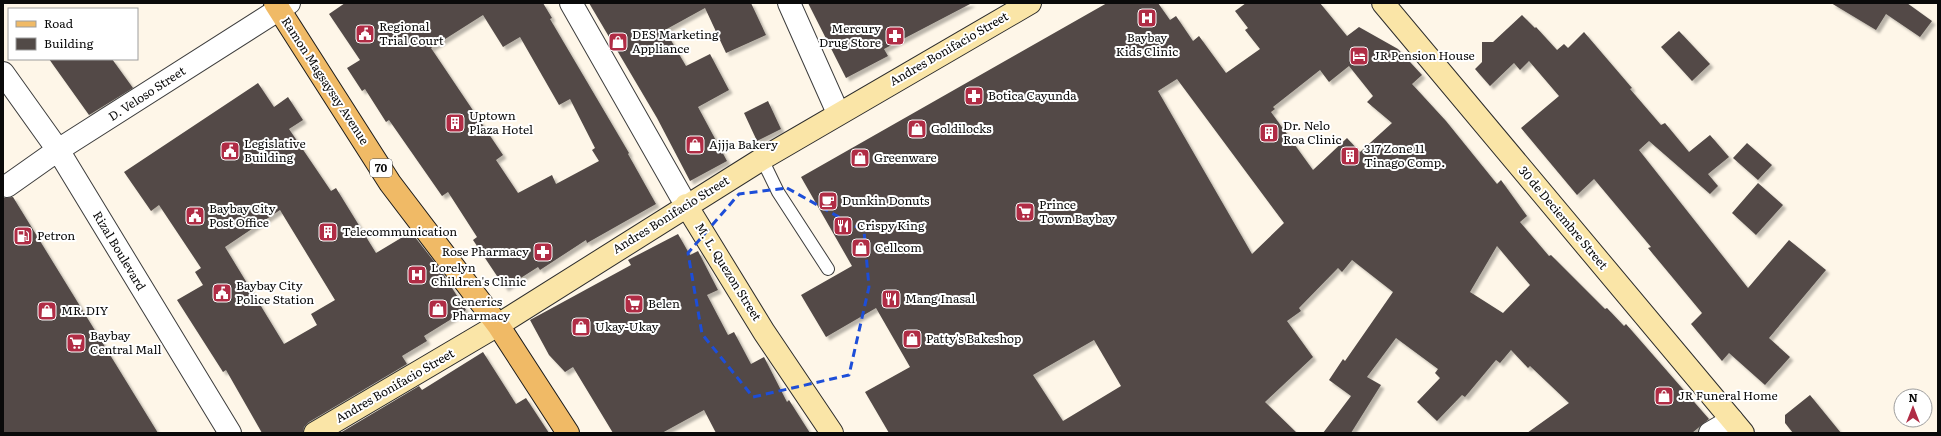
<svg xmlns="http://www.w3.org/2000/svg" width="1941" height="436" viewBox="0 0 1941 436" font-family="Literata,serif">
	<defs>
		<filter id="shadow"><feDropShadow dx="3.5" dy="3.5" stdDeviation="1" flood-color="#0004"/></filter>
	</defs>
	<rect width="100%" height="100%" fill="#fef6e8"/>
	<!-- building -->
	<path fill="#524a47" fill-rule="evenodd" filter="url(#shadow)" d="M345,3H543L552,18L550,19L629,153L628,154L656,204L587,243L586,240L540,270L538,267L505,288L473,240L477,237L448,192L442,196L389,120L386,122L365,89L362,91L347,68L360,60L329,14ZM483,15L503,47L520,37L559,105L570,99L595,148L592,150L599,161L556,184L552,175L518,193L496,160L503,155L431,48Z
		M589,3H751L766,35L726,53L705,8L665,30L686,66L710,54L729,90L698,107L727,161L690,181L657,118Z
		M808,3H972L884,49L888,56L846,78Z
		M1107,3H1158L1170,20L1176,16L1193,41L1199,36L1226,73L1260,49L1245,30L1248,28L1235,11L1246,3H1320L1347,36L1359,27L1398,49L1422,75L1412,84L1446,121L1497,184L1501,180L1527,216L1520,222L1549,256L1551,255L1605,309L1607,308L1624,326L1626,324L1709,419L1692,433H1527L1569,403L1530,366L1528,368L1511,350L1500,363L1496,360L1465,397L1462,395L1437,421L1417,402L1440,378L1435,373L1438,369L1396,338L1367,377L1381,385L1351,433H1323L1351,396L1329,380L1343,359L1345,361L1393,292L1352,260L1342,272L1338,268L1299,308L1301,311L1287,321L1313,357L1265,402L1297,433H889L865,392L910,367L876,308L826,337L801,295L852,266L801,177ZM1349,66L1373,96L1367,102L1392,123L1360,152L1347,138L1313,170L1271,112L1275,109L1273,107L1320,70L1329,82ZM1177,79L1284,223L1252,254L1158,91ZM1497,246L1530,285L1503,313L1470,292ZM1094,340L1121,386L1063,421L1033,375Z
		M1831,3H1907L1932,21L1920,37L1886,14L1876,30Z
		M1522,15L1535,28L1536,27L1557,50L1564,44L1568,48L1584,32L1632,88L1630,89L1661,125L1665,123L1689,152L1710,135L1729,157L1708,174L1718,186L1710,194L1649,141L1639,150L1748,288L1789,240L1826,270L1769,338L1790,357L1765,385L1729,353L1722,361L1691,324L1702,313L1648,248L1651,247L1594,179L1577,195L1521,128L1559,96L1529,61L1520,70L1514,63L1490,86L1475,69L1482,62V42H1493Z
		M1679,31L1710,64L1692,81L1661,47Z
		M49,59H112L133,88L89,115Z
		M258,83L274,107L288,97L303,120L289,129L331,191L336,188L376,253L411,232L440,269L466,310L424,336L427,341L402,356L407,364L309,422L304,427L303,433H262L226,370L223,372L177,300L203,285L195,272L201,268L159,205L151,211L124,172ZM280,210L335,300L311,314L317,325L284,344L225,247Z
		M768,101L781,129L757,141L744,113Z
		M1747,143L1772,165L1758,180L1733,158Z
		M1758,183L1783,205L1756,235L1732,213Z
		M13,197L158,433H3V198Z
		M678,234L690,255L698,251L718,290L707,295L728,335L734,332L751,364L764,357L787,402L789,400L810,433H716L704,410L662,433H613L573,367L565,372L549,355L530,320L631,265L628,260Z
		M483,352L516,404L526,398L549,433H340L419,386L422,390Z
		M1810,395L1841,433H1793L1785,423V415Z"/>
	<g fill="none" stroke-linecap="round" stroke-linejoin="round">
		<!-- lane casing -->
		<g stroke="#3d3d3d" stroke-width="14">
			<path id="lane" d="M762,159L778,192L828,269"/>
		</g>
		<!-- street casing -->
		<g stroke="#3d3d3d" stroke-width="24">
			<path id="street" d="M571,3L686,205
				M789,3L838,113
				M3,73L58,150L230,433
				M7,186L58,150L289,3
				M1710,433L1732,420"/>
		</g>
		<!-- secondary casing -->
		<g stroke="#2c2c2c" stroke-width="24">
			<path id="secondary" d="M1383,3L1743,433
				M686,205L764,332L832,433
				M315,433L498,325L762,159L1030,3"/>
		</g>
		<!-- primary casing -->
		<g stroke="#1b1b1b" stroke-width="24">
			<path id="primary" d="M275,3L390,183L498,325L568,433"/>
		</g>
		<!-- lane -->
		<use href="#lane" stroke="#fff" stroke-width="12"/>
		<!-- street -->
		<use href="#street" stroke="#fff" stroke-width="22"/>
		<!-- secondary -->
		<use href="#secondary" stroke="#fae5a7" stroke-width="22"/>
		<!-- primary -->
		<use href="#primary" stroke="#f0ba66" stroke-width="22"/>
	</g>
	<!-- marked area -->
	<path fill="none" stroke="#1d4ed8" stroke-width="3" stroke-dasharray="8 5" stroke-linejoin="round" d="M787,188L864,231L869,287L849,375L753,397L702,334L688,253L739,194Z"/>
	<!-- icons -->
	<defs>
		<g id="hospital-square" transform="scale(1)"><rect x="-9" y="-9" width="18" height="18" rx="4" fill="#b02c45" stroke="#fff"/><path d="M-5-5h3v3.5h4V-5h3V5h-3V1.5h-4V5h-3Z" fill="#fff"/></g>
		<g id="civic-square" transform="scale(1)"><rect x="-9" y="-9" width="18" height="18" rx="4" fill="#b02c45" stroke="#fff"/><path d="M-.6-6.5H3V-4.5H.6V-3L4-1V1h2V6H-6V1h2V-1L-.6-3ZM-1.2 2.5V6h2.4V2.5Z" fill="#fff"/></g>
		<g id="pharmacy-square" transform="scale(1)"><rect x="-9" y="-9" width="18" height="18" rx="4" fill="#b02c45" stroke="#fff"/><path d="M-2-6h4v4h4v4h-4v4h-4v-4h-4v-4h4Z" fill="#fff"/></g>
		<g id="shop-square" transform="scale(1)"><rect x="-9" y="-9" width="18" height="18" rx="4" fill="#b02c45" stroke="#fff"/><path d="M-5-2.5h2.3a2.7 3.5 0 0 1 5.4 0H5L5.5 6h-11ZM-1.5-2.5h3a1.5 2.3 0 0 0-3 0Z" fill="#fff"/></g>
		<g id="hotel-square" transform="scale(1)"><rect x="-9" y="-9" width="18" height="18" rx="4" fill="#b02c45" stroke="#fff"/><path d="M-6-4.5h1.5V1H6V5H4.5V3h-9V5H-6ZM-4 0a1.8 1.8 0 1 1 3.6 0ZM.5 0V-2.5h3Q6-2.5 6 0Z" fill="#fff"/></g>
		<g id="building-square" transform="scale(1)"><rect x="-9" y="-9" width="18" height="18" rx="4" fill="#b02c45" stroke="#fff"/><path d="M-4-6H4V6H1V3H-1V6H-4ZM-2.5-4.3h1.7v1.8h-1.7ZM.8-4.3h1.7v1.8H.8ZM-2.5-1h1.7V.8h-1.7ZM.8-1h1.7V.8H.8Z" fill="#fff"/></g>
		<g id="cafe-square" transform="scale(1)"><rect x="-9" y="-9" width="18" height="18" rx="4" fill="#b02c45" stroke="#fff"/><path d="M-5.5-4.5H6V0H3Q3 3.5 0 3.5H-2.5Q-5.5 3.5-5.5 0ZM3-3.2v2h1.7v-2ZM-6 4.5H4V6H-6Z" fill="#fff"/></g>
		<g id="supermarket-square" transform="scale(1)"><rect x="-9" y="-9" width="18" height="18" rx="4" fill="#b02c45" stroke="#fff"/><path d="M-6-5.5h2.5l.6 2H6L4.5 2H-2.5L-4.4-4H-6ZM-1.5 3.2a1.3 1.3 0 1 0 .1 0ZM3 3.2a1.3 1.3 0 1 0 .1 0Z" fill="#fff"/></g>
		<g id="restaurant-square" transform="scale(1)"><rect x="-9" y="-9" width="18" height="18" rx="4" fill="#b02c45" stroke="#fff"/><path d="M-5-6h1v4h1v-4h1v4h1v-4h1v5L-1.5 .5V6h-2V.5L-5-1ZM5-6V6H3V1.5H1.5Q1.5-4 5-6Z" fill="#fff"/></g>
		<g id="fuel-square" transform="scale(1)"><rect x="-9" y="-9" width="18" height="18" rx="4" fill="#b02c45" stroke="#fff"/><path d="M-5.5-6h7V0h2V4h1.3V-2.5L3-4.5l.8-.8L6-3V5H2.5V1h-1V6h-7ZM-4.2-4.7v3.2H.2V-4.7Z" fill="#fff"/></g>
	</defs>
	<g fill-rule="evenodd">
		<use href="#hospital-square" x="1147" y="18"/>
		<use href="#civic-square" x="365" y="34"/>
		<use href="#pharmacy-square" x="895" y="36"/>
		<use href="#shop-square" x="618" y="42"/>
		<use href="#hotel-square" x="1359" y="56"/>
		<use href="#pharmacy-square" x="974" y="96"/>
		<use href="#building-square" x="455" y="123"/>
		<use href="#shop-square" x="917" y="129"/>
		<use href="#building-square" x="1269" y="133"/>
		<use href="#shop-square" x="695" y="145"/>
		<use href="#civic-square" x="230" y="151"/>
		<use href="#building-square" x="1350" y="156"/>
		<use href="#shop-square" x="860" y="158"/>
		<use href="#cafe-square" x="828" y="201"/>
		<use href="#supermarket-square" x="1025" y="212"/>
		<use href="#civic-square" x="195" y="216"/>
		<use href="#restaurant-square" x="843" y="226"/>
		<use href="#building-square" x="328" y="232"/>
		<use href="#fuel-square" x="23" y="236"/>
		<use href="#shop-square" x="861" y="248"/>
		<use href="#pharmacy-square" x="543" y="252"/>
		<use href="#hospital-square" x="417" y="275"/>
		<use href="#civic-square" x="222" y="293"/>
		<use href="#restaurant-square" x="891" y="299"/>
		<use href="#supermarket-square" x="634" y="304"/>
		<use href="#shop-square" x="438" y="309"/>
		<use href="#shop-square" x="47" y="311"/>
		<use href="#shop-square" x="581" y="327"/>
		<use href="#shop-square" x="912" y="339"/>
		<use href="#supermarket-square" x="76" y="343"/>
		<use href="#shop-square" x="1664" y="396"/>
	</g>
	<g text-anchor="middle" stroke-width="4" stroke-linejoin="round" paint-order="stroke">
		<!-- shield labels -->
		<rect fill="#fff" stroke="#545454" stroke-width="1" x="370" y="159" width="22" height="18" rx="3"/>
		<g font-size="11" font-weight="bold" fill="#0a0a0a">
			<text x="381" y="172">70</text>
		</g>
		<!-- poi labels -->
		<g font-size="12" fill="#0a0a0a" stroke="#fff" text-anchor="start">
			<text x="379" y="31">Regional<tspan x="379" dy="14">Trial Court</tspan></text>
			<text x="881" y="33" text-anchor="end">Mercury<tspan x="881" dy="14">Drug Store</tspan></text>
			<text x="632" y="39">DES Marketing<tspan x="632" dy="14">Appliance</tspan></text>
			<text x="1147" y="42" text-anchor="middle">Baybay<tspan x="1147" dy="14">Kids Clinic</tspan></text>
			<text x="1373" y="60">JR Pension House</text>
			<text x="988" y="100">Botica Cayunda</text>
			<text x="469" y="120">Uptown<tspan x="469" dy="14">Plaza Hotel</tspan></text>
			<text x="1283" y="130">Dr. Nelo<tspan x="1283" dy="14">Roa Clinic</tspan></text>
			<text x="931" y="133">Goldilocks</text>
			<text x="244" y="148">Legislative<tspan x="244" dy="14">Building</tspan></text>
			<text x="709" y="149">Ajjja Bakery</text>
			<text x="1364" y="153">317 Zone 11<tspan x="1364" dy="14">Tinago Comp.</tspan></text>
			<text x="874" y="162">Greenware</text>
			<text x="842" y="205">Dunkin Donuts</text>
			<text x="1039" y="209">Prince<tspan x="1039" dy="14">Town Baybay</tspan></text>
			<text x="209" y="213">Baybay City<tspan x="209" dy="14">Post Office</tspan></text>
			<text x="857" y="230">Crispy King</text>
			<text x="342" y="236">Telecommunication</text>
			<text x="37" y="240">Petron</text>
			<text x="875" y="252">Cellcom</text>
			<text x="529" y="256" text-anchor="end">Rose Pharmacy</text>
			<text x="431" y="272">Lorelyn<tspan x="431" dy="14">Children's Clinic</tspan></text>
			<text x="236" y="290">Baybay City<tspan x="236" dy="14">Police Station</tspan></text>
			<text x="905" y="303">Mang Inasal</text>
			<text x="452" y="306">Generics<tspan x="452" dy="14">Pharmacy</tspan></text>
			<text x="648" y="308">Belen</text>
			<text x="61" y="315">MR.DIY</text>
			<text x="595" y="331">Ukay-Ukay</text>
			<text x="90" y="340">Baybay<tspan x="90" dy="14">Central Mall</tspan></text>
			<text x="926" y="343">Patty's Bakeshop</text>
			<text x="1678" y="400">JR Funeral Home</text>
		</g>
		<!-- street labels -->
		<g font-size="12" fill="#0a0a0a" stroke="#fff">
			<text transform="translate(949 49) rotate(-30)" y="4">Andres Bonifacio Street</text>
			<text transform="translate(325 81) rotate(57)" y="4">Ramon Magsaysay Avenue</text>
			<text transform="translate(147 94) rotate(-33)" y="4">D. Veloso Street</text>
			<text transform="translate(671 215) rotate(-32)" y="4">Andres Bonifacio Street</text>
			<text transform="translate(1563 218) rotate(50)" y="4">30 de Deciembre Street</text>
			<text transform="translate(119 251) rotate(59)" y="4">Rizal Boulevard</text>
			<text transform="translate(728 272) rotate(58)" y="4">M. L. Quezon Street</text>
			<text transform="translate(395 386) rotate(-30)" y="4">Andres Bonifacio Street</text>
		</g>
	</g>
	<!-- border -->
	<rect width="1941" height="436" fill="none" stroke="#0a0a0a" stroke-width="8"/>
	<!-- legend -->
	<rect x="8" y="8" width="130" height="52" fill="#ffffff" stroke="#9d9d9d"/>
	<rect x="16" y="21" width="20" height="6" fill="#f0ba66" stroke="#9d9d9d"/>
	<text x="44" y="28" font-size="12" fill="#0a0a0a">Road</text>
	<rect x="16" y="38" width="20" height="12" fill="#524a47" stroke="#9d9d9d"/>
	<text x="44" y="48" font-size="12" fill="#0a0a0a">Building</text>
	<!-- north arrow -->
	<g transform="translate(1913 408)"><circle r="19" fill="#ffffff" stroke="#9d9d9d"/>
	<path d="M0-3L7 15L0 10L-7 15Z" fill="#b02c45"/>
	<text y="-6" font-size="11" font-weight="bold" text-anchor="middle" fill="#0a0a0a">N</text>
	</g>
</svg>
